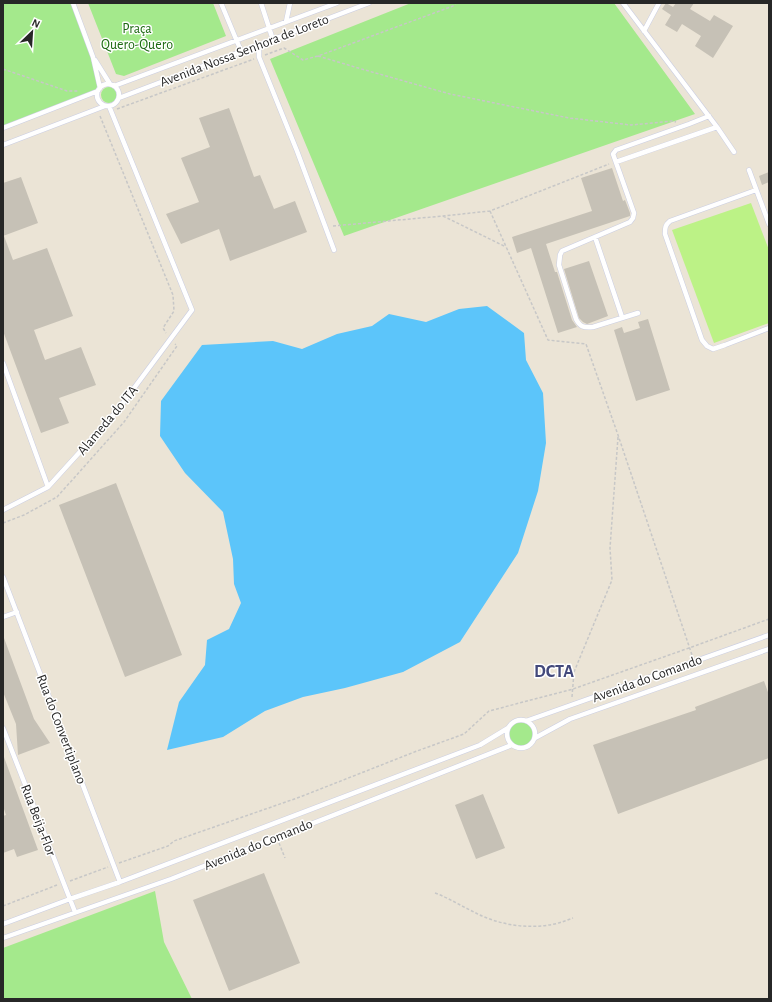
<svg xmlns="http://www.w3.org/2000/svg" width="772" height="1002" viewBox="0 0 772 1002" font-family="'Alegreya Sans',sans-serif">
	<rect width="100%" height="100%" fill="#ebe4d6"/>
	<!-- green -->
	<path fill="#a4e98c" d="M3,3H74L93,57L98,91L3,128Z
		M88,3H213L226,36L124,76L116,74Z
		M411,3H614L695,114L344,236L270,59Z
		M101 95a8 8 0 1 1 16 0a8 8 0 1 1-16 0Z
		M509 734a12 12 0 1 1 24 0a12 12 0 1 1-24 0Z
		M155,891L164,942L192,999H3V948Z"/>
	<!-- pitch -->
	<path fill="#bcf286" d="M751,203L769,250V323L714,343L672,230Z"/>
	<!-- water -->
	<path fill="#5cc5fa" d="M487,306L524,333L526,360L543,393L546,443L538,491L518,553L460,642L403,672L345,688L303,697L265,711L223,737L167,750L179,702L205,665L207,640L229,629L241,603L234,584L233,559L223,512L185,473L160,436L161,401L202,345L273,341L302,349L337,334L372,326L389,314L426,322L459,309Z"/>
	<!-- building -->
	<path fill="#c6c1b6" d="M666,3L673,7L676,3H694L690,9L710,21L714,15L733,26L713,58L695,46L701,36L682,24L677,32L665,25L671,15L662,9Z
		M229,108L254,177L260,175L274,209L295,201L307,232L230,261L219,229L181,244L166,214L199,202L181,158L210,147L199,118Z
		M612,168L623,201L625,200L630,213V216L546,244L555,272H557L572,320L577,327L558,333L531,248L517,253L512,237L592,211L581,178Z
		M769,172V182L762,185L759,176Z
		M21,177L38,223L3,236V183Z
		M3,236H4L13,260L47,248L73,316L34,330L45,360L81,347L96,385L59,398L69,423L41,433L3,331Z
		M589,261L608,316L587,324L583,322L579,318L564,269Z
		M648,319L670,390L636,401L614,330L622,327L624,333L640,328L638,322Z
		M116,483L182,655L125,677L59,505Z
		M3,638H4L34,719L50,743L18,755L16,724L3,692Z
		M764,681L769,695V758L618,814L593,745L696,710L695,707Z
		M3,757H4L38,850L17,857L14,849L3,853V816L6,815L3,806Z
		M483,794L505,848L476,859L455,805Z
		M264,873L300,963L229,991L193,900Z"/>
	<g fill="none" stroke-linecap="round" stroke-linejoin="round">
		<!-- lane casing -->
		<g stroke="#cbcee2" stroke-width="5.5">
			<path id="lane" d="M73,3L93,57L100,88
				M221,3L241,51
				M261,3L273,40
				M623,3L717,127L734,152
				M286,22L290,3
				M644,31L659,3
				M259,45V57L297,151L334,250
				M95,60L110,84
				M97 95a11 11 0 1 1 22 0a11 11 0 1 1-22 0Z
				M114,86L337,3
				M119,98C202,66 286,35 369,3
				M3,128L98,91
				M3,145L105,106
				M616,162L717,127
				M749,170L769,224
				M756,190L670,221C665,225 665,228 665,234L702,340L707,346L713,349L725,345L769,328
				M595,237L622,317
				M638,313L593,327C584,328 580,327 576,319L559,265L560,255L562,251L630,222L633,218L634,213L613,154L616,150L689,124L709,116
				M3,363L48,487
				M3,510L48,487L117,411L192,310L109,106
				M3,577L120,882
				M3,617L17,612
				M507 734a14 14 0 1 1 28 0a14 14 0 1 1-28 0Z
				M526,721L769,635
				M3,728L75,912
				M535,738L570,719L769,649
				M3,924L70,899L120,882L480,745L508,728
				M3,938L171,879L512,745"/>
		</g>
		<!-- path -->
		<path stroke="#c7c7c7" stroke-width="1.5" stroke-dasharray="3 2" stroke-linecap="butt" d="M265,55L284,48L303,60L318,56L453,6L456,3
			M318,56L365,70L450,94L569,118L631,125L673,121L676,122
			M3,69L67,91H78
			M117,109L254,59
			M100,116L173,295L174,311L163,328L166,333
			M490,211L548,340L586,344L618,435L692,655
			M443,216L504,246
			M333,226L443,216L490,211L609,164
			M3,523L24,515L57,497L124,422L177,346L175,344
			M572,697L574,672L612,580L610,548L618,437
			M279,843L285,858
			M119,863L168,846L174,841L300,797L417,751L464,734L489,711L573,689L689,648L769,619
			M70,881L108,867
			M435,893C449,898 461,906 474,912C496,924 524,929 549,925C557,924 565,921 573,918
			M3,906L57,885"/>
		<!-- lane -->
		<use href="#lane" stroke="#fff" stroke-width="4.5"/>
	</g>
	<g text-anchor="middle" stroke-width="3" stroke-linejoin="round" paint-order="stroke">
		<!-- park labels -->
		<g font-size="14" fill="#1d6912" stroke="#fff">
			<text x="137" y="33">Praça<tspan x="137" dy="16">Quero-Quero</tspan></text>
		</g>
		<!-- street labels -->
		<g font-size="14" fill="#272727" stroke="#fff">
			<text transform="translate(244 50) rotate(-21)" y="5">Avenida Nossa Senhora de Loreto</text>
			<text transform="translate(107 420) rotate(-50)" y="5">Alameda do ITA</text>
			<text transform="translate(647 678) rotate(-20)" y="5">Avenida do Comando</text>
			<text transform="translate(62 729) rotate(69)" y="5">Rua do Convertiplano</text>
			<text transform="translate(39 820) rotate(69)" y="5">Rua Beija-Flor</text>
			<text transform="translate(258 844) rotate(-22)" y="5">Avenida do Comando</text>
		</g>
		<!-- district labels -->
		<g font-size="18" font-weight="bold" fill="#43497b" stroke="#fff">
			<text x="554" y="677">DCTA</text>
		</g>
	</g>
	<!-- border -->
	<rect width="772" height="1002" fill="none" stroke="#272727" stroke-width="8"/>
	<!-- north arrow -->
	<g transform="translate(32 32) rotate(25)" stroke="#ffffff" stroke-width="3" paint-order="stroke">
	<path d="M0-3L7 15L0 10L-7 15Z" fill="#272727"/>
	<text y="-6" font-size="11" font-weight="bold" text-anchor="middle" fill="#272727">N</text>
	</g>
</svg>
